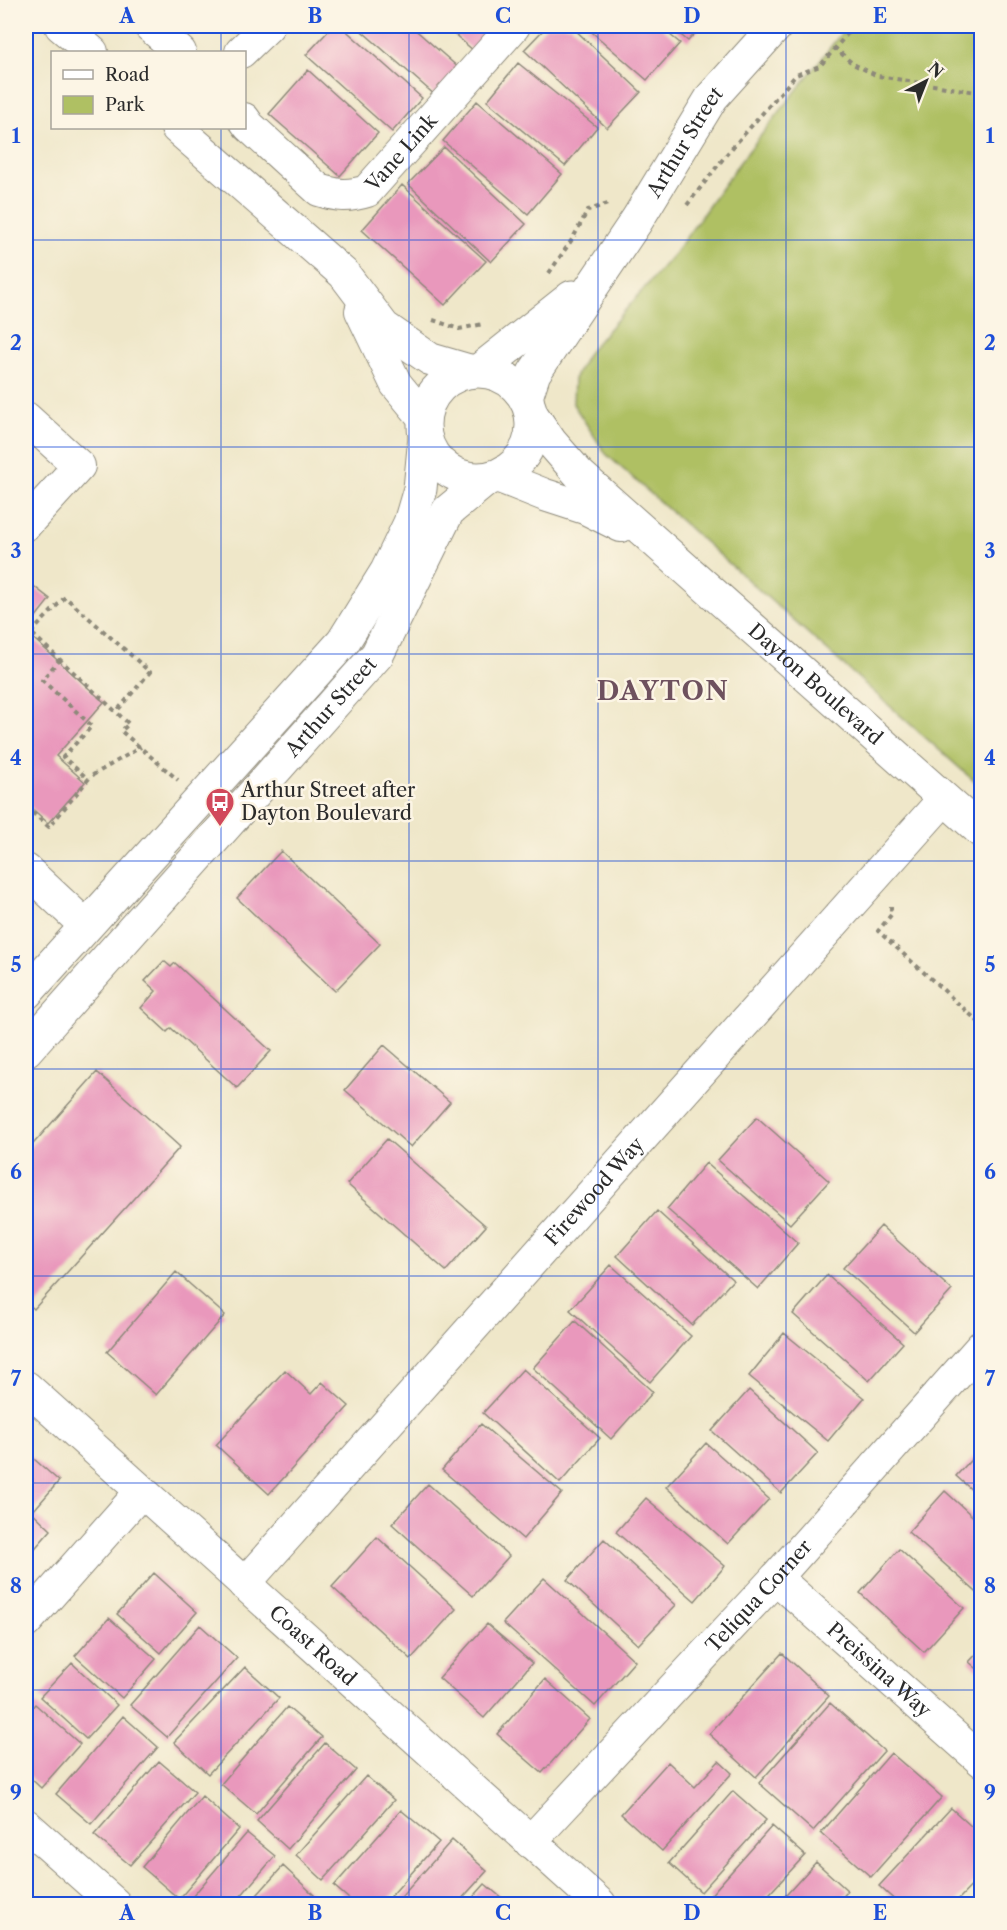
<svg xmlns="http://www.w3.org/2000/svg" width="1007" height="1930" viewBox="0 0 1007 1930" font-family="'Libre Caslon Text',serif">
	<rect width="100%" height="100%" fill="#fcf5e5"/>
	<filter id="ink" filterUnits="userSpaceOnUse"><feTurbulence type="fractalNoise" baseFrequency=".0167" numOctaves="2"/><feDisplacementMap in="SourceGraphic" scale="12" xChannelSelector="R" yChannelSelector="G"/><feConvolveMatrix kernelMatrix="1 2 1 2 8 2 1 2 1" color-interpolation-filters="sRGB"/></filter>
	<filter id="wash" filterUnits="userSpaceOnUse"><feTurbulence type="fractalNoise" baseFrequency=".008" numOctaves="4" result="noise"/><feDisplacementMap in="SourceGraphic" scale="24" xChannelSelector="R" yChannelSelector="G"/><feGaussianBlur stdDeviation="1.35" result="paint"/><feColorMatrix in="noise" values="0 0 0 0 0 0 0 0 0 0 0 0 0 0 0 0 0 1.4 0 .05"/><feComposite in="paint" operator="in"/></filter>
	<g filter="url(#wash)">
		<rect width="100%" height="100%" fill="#efe7c9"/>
		<!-- green -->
		<path fill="#afc063" stroke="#6d7647" stroke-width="1.5" d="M847,26H981V787L606,454L573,404L574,379L588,353L675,253L740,162Z"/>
		<g id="blocks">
			<!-- building -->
			<path fill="#e998bc" d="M333,26H341L422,98L392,132L306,55Z
				M356,26H411L460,69L436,96Z
				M445,26H496L474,51Z
				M547,26H571L641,92L607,128L524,50Z
				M585,26H659L680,43L647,80Z
				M670,26H702L688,41Z
				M518,63L597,127L565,166L487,101Z
				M308,70L378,133L340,176L269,114Z
				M477,101L562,174L528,214L443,141Z
				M444,147L526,224L491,262L408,184Z
				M402,185L486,261L445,305L362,230Z
				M27,581L50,599L35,618L26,610V583Z
				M26,632L104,702L56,756L85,782L48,823L26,803Z
				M281,851L380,944L335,991L237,898Z
				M164,961L171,967L175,963L271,1051L237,1088L171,1028L167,1032L141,1008L156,991L145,981Z
				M384,1045L450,1102L411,1147L345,1090Z
				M97,1072L180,1147L34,1309L26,1302V1152Z
				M757,1117L829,1181L790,1224L718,1160Z
				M387,1139L486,1226L446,1271L347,1184Z
				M706,1163L798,1243L758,1289L667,1209Z
				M657,1211L733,1280L692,1325L617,1256Z
				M881,1226L952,1290L914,1332L843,1268Z
				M611,1265L691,1336L650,1382L570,1310Z
				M176,1272L225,1315L156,1395L107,1352Z
				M827,1275L903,1343L869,1381L793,1314Z
				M575,1321L653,1392L611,1439L533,1368Z
				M784,1333L864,1398L828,1441L749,1376Z
				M523,1369L600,1438L560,1483L483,1413Z
				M285,1370L311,1394L322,1382L349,1406L269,1494L216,1445Z
				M749,1390L818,1453L781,1493L712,1431Z
				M481,1424L562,1493L523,1539L442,1470Z
				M706,1443L769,1499L728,1544L666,1487Z
				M982,1448V1499L956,1476Z
				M26,1452L59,1481L34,1510L26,1502Z
				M428,1484L509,1556L473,1596L392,1524Z
				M945,1491L982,1525V1597L908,1532Z
				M646,1498L725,1566L695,1601L616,1532Z
				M26,1506L51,1530L30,1554L26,1550Z
				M377,1537L456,1609L411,1659L332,1587Z
				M604,1539L676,1605L638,1645L567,1580Z
				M899,1549L964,1608L924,1652L860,1593Z
				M154,1573L197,1612L161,1653L117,1614Z
				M544,1578L635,1661L595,1706L503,1623Z
				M109,1618L156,1659L122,1698L75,1656Z
				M487,1624L532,1663L484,1718L439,1678Z
				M200,1625L237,1658L167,1737L130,1705Z
				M982,1648V1673L969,1662Z
				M782,1653L829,1696L756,1777L709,1734Z
				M72,1663L117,1705L86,1739L40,1697Z
				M245,1667L279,1698L208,1774L174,1742Z
				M545,1679L590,1719L542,1773L497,1734Z
				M830,1703L884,1751L813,1831L759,1783Z
				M35,1704L80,1744L41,1788L26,1774V1715Z
				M287,1707L322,1737L256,1814L221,1784Z
				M123,1716L158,1747L91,1824L56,1794Z
				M325,1743L356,1770L288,1849L257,1821Z
				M891,1753L942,1797L871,1877L821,1833Z
				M159,1761L195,1792L130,1865L94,1835Z
				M719,1761L732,1773L662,1851L621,1814L668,1762L695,1787Z
				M366,1776L394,1800L323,1880L296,1855Z
				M733,1791L766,1820L701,1892L669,1863Z
				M202,1796L239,1829L179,1899L142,1867Z
				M951,1808L982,1836V1875L954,1904H899L879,1886Z
				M401,1810L439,1842L384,1904H355L334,1886Z
				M772,1826L805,1855L760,1904H716L708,1898Z
				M247,1833L275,1856L234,1904H186Z
				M452,1840L487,1871L457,1904H395Z
				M816,1862L848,1891L836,1904H778Z
				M283,1866L314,1895L305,1904H249Z
				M485,1884L509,1904H467Z"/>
		</g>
	</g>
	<g filter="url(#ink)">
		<use href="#blocks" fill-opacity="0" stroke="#8d897a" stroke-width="1.5"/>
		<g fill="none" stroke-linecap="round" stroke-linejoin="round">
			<!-- minor casing -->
			<g stroke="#8d897a" stroke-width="34">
				<g id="minor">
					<path d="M61,26L92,52"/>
					<path d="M150,26L180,52"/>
					<path d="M241,52L268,26"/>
					<path id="s1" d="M244,119L249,126L319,190C338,196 348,197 367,191L514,26"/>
					<path d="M177,128L344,274L384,327L430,359L471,371"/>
					<path d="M361,311L396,384L424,418"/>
					<path id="s2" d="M531,413L551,442L579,474L982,832"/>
					<path d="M26,418L79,466L26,524"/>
					<path d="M497,476L545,495L585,508L621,526"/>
					<path d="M26,870L86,926"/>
					<path id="s3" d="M26,1387L600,1904"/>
					<path id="s4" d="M776,1578L982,1761"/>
					<path id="s5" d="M244,1584L944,799"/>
					<path d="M26,1622L141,1492"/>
					<path d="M26,1825L115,1904"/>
					<path id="s6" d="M530,1842L776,1578L982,1346"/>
				</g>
			</g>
			<!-- tertiary casing -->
			<g stroke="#8d897a" stroke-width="35">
				<g id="tertiary">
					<path d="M480,370L572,297"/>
					<circle cx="478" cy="425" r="54"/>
					<path id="s7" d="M527,402V394L534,373L637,220L712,97L776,26"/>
					<path d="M26,993L343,642L387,571L410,523L420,489L425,437"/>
					<path id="s8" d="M26,1050L377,655L448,511L487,479"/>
				</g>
			</g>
			<!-- path -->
			<path stroke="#8d897a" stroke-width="4" stroke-dasharray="4.5 4.5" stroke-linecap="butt" d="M834,47L853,64L878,76L982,93
				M687,205L726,155L796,75L820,66L854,26
				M549,273L573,238L588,210L608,204
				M433,320L459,329L483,324
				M26,628L129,724L121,731L178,780
				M31,633L65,597L150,672L116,712
				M60,659L42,680L92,726L63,757L88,779
				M26,810L27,808L49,827L91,776L141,747
				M891,906V915L878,931L982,1025"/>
			<!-- minor -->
			<use href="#minor" stroke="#fff" stroke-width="32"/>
			<!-- tertiary -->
			<use href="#tertiary" stroke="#fff" stroke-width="33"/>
		</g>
	</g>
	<!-- grid -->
	<path fill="none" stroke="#1d4ed8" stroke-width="1.5" stroke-opacity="0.55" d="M221,26V52M409,26V1904M598,26V1904M786,26V1904M221,128V1904M26,240H982M26,447H982M26,654H982M26,861H982M26,1069H982M26,1276H982M26,1483H982M26,1690H982"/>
	<!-- icons -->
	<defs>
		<g id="bus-pin" transform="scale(1.5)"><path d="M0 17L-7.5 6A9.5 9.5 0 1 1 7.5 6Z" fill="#d1495b" stroke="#fcf5e5"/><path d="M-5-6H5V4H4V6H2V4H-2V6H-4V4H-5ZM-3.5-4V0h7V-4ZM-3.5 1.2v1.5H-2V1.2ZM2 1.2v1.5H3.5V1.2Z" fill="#fff"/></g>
	</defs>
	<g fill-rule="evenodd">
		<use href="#bus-pin" x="220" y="802"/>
	</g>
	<g text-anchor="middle" stroke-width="5" stroke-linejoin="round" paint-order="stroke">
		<!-- street labels -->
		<g font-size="20" fill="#2b2b2b" stroke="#fcf5e5">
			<text dy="7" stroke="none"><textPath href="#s7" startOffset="306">Arthur Street</textPath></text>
			<text dy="7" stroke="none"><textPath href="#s1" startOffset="204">Vane Link</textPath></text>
			<text dy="7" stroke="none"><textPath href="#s2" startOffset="394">Dayton Boulevard</textPath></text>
			<text dy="7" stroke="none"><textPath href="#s8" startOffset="459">Arthur Street</textPath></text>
			<text dy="7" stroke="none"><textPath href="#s5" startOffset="526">Firewood Way</textPath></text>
			<text dy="7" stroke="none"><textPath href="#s6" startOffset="336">Teliqua Corner</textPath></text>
			<text dy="7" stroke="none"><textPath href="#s3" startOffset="386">Coast Road</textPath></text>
			<text dy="7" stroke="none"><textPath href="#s4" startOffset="138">Preissina Way</textPath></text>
		</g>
		<!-- poi labels -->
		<g font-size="20" fill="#2b2b2b" stroke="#fcf5e5" text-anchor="start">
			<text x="241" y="797">Arthur Street after<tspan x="241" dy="23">Dayton Boulevard</tspan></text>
		</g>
		<!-- district labels -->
		<g font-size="26" font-weight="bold" letter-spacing="1.5" fill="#6e515e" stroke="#fcf5e5">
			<text x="663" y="700">DAYTON</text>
		</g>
	</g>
	<!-- margin -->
	<rect width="1007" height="1930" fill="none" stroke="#fcf5e5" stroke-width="66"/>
	<!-- legend -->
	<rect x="51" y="51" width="195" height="78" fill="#fcf5e5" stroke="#a8a49b" stroke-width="1.5"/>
	<rect x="63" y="70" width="30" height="9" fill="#ffffff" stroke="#a8a49b" stroke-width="1.5"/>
	<text x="105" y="81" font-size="18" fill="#2b2b2b">Road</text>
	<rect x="63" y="96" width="30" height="18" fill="#afc063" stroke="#a8a49b" stroke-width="1.5"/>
	<text x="105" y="111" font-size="18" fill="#2b2b2b">Park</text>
	<!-- north arrow -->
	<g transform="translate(926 81) rotate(42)" stroke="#fcf5e5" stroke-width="4.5" paint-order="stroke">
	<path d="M0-4.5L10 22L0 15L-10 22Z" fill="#2b2b2b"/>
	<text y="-9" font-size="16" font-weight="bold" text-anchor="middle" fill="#2b2b2b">N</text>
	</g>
	<rect x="33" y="33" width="941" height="1864" fill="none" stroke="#1d4ed8" stroke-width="2"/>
	<g font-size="20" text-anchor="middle" font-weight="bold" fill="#1d4ed8">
		<text x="127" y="23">A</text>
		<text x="315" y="23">B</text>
		<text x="503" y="23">C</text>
		<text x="692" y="23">D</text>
		<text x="880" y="23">E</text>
		<text x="16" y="143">1</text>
		<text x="990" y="143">1</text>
		<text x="16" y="350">2</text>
		<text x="990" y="350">2</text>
		<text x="16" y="558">3</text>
		<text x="990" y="558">3</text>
		<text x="16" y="765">4</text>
		<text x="990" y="765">4</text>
		<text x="16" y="972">5</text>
		<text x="990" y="972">5</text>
		<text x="16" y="1179">6</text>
		<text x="990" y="1179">6</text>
		<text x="16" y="1386">7</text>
		<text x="990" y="1386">7</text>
		<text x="16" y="1593">8</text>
		<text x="990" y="1593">8</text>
		<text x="16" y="1800">9</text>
		<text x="990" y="1800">9</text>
		<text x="127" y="1920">A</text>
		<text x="315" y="1920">B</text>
		<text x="503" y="1920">C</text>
		<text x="692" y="1920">D</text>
		<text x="880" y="1920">E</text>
	</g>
</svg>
